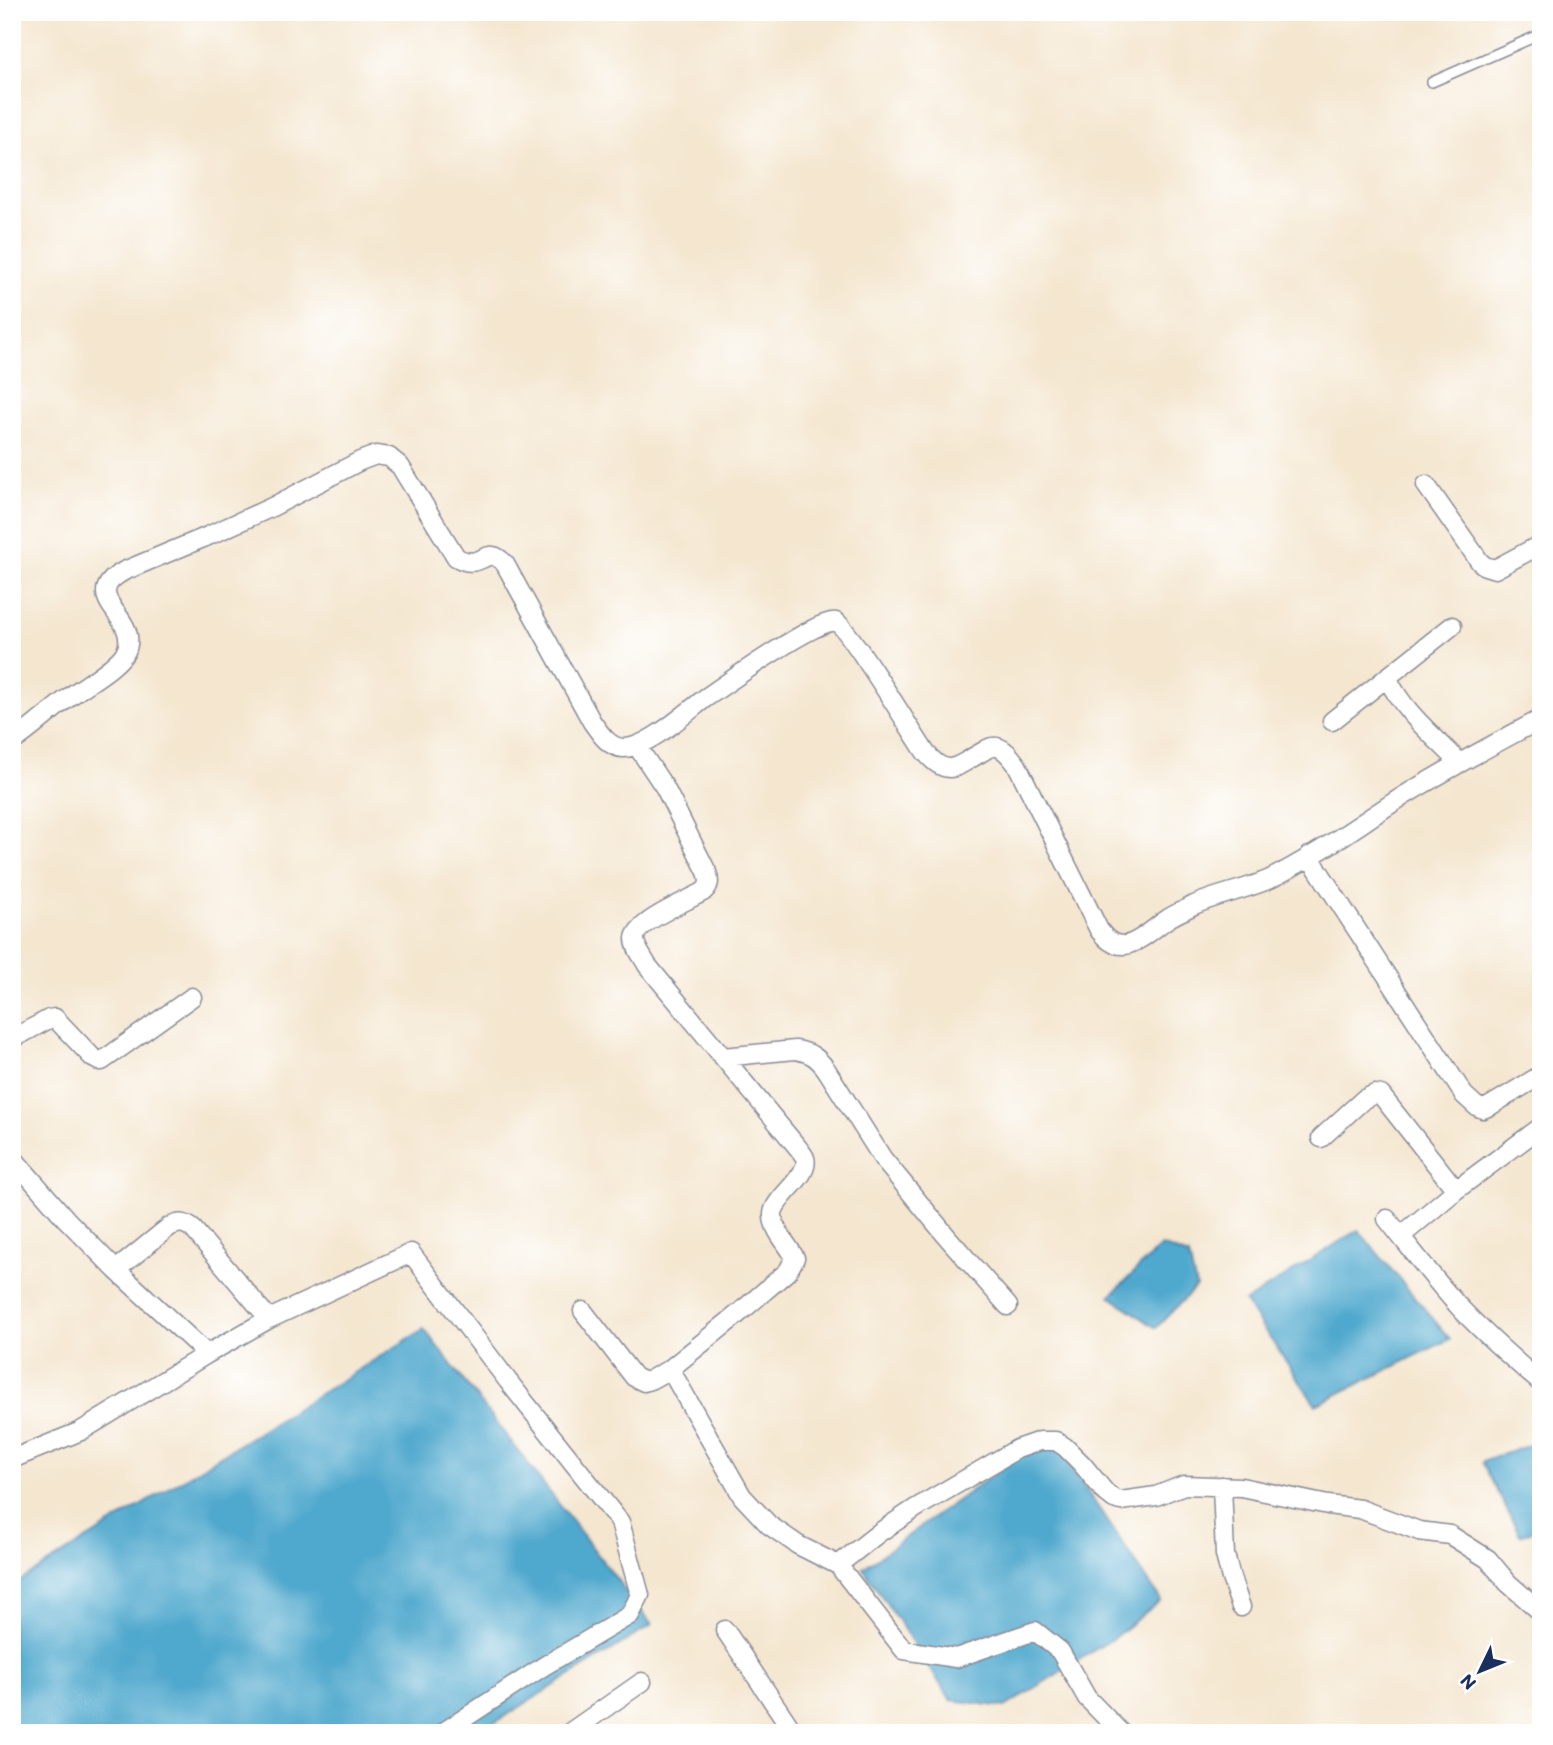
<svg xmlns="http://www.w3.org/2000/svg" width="1553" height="1745" viewBox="0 0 1553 1745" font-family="Itim,sans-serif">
	<rect width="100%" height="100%" fill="#fff"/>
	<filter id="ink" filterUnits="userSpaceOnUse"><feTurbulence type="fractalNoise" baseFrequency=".0143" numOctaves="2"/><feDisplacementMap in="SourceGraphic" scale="14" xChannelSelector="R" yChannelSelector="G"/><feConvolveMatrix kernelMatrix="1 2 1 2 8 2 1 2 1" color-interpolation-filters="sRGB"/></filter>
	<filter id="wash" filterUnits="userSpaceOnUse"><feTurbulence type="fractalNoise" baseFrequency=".00686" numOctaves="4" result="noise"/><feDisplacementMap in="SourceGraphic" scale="28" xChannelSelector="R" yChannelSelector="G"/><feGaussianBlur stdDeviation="1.57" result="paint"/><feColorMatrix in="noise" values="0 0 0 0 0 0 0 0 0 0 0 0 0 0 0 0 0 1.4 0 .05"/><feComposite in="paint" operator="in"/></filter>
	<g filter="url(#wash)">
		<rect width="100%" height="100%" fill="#f4e6cf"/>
		<!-- water -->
		<path fill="#50a8cd" stroke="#366c96" stroke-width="2" d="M1358,1230L1450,1339L1316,1405L1245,1302Z
			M1161,1246L1189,1256L1196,1287L1156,1328L1110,1296Z
			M424,1329L652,1625L478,1733H12V1586Z
			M1049,1435L1161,1600L1115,1637L1005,1707L951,1700L863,1568Z
			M1541,1441V1528L1520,1535L1482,1462Z"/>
	</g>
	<g filter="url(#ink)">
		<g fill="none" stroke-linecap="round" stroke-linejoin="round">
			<!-- lane casing -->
			<g stroke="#888a96" stroke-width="12">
				<path id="lane" d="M1432,82L1541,34"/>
			</g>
			<!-- street casing -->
			<g stroke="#888a96" stroke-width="21">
				<path id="street" d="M1426,485L1480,562L1485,566L1495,569L1534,548H1537L1541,552
					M1387,677C1403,712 1434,736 1460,763
					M1332,721L1452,626
					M12,742C32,729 49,712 68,698C84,685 113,670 124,654C126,652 128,647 128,644C133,614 79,596 124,571L208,536L272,507L360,461L376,455L389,457L400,466L456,557C482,573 486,542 505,564L592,722C600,733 608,747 623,748C646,749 686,713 704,699C721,687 821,616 836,622C849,628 913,734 926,753C948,779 957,766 982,752C987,749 991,746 997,747C1006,749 1012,759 1017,765L1099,930C1106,939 1113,946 1125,945C1139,943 1154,928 1166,920C1174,914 1185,910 1194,905C1219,894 1245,890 1270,879C1314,857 1355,827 1397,800C1443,771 1492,745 1541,719
					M1309,856L1464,1095L1476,1106L1483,1109L1490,1106L1541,1075
					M12,1039L49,1019L55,1018L93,1058L99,1061H102L192,997
					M723,1057L795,1050C810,1052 817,1057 826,1069L883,1159L948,1238L1008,1306
					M1321,1138L1364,1099L1375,1094L1381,1095L1456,1190
					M12,1157L66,1219L116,1270L207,1354
					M1387,1219C1412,1250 1435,1281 1462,1310C1487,1336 1514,1360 1541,1383
					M1401,1236L1456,1190L1541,1127
					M116,1270L169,1227C179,1222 184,1222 193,1229L269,1319
					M583,1311L634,1377L644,1382L650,1380L670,1369L738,1314L788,1271L795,1258C789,1245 772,1230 773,1214C774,1197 811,1176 805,1158C804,1155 801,1152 799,1149L647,965C643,957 635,948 635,939C635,922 689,900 703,892C710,886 710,881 707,872L665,788L637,746
					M670,1369L742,1496L769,1525L798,1545L838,1565L904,1650L956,1658L1035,1631L1060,1651L1087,1698L1121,1733
					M12,1459L81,1431L207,1354L269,1319L411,1253L508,1381L620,1522L640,1595L630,1615L544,1666L442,1733
					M1222,1486L1225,1555L1231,1578L1241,1607
					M838,1565L880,1532L916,1508L1017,1449L1040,1441H1056L1065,1447L1082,1464L1105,1492L1114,1499L1121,1501L1156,1496L1184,1485L1241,1487L1328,1505L1360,1509L1419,1531L1450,1535L1488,1559L1508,1583L1541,1612
					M725,1630L794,1733
					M569,1733L642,1682"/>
			</g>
			<!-- lane -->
			<use href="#lane" stroke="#fff" stroke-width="9"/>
			<!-- street -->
			<use href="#street" stroke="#fff" stroke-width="18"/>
		</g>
	</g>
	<!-- margin -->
	<rect width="1553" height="1745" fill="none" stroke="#fff" stroke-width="42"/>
	<!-- north arrow -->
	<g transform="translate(1480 1671) rotate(227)" stroke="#ffffff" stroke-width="5" paint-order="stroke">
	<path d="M0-5L12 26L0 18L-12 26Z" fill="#1b2f5e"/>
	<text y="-10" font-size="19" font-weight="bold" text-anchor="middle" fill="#1b2f5e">N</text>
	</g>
</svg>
